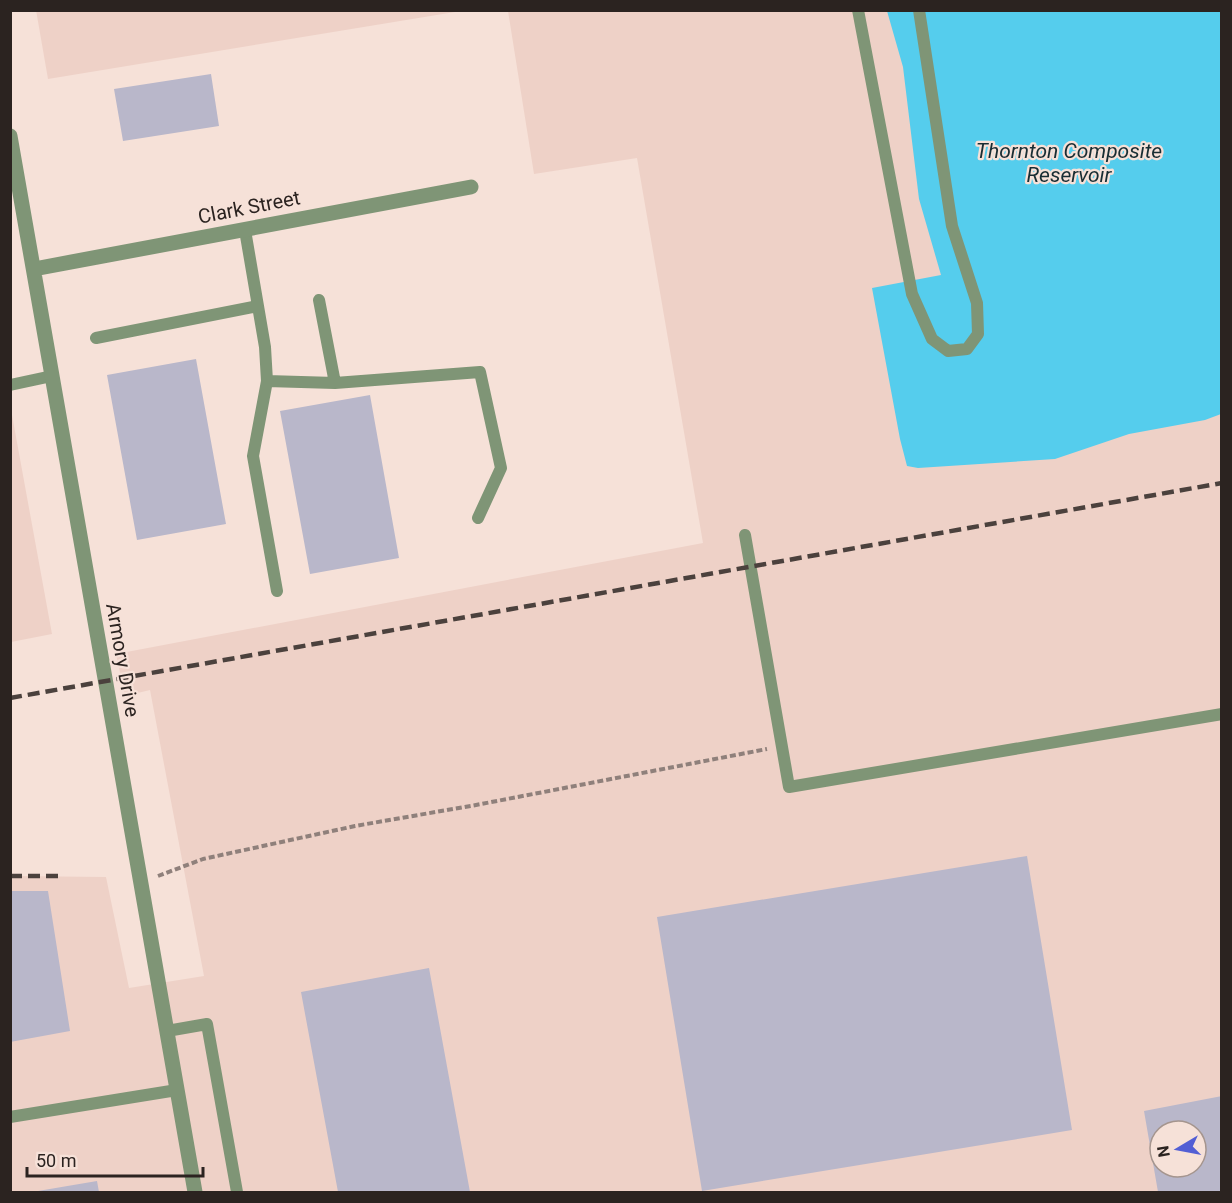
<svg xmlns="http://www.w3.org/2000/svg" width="1232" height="1203" viewBox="0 0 1232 1203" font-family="Roboto,sans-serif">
	<rect width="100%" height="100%" fill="#f6e1d8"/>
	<!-- built -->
	<path fill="#eed1c7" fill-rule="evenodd" d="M36,10H461V11L48,79Z
		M508,11H1221V1192H11V876L106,877L129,988L204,976L150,690L125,696L116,654L703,543L637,158L534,174ZM1160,1131H1196V1167H1160Z
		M10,404L52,634L11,642H10Z"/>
	<!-- water -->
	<path fill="#55cded" d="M887,11H1221V414L1205,420L1129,434L1055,459L918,468L907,466L900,439L872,288L941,275L919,199L903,67Z"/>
	<!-- building -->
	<path fill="#b9b7ca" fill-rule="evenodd" d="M211,74L219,126L123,141L114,89Z
		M196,359L226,524L137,540L107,375Z
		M370,395L399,558L310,574L280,411Z
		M1027,856L1072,1130L702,1191L657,917Z
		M10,891H48L70,1031L10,1042Z
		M429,968L470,1192H338L301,992Z
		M1222,1096V1192H1158L1144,1111ZM1160,1131H1196V1167H1160Z
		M97,1181L99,1192H38V1191Z"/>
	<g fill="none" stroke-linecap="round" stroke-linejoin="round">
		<!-- path -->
		<path stroke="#8f807b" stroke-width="4" stroke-dasharray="6 3" stroke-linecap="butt" d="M158,876L203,859L355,826L476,805L767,749"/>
		<!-- lane -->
		<path stroke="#7f9576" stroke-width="12" d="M858,10L912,294L932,339L948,351L967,349L978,334L977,303L952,226L919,10
			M245,230L265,347L267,381L253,456L277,591
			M96,338L258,306
			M267,381L335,383L319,300
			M335,383L480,372L501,468L478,518
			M10,385L52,376
			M745,535L789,787L1222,714
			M167,1031L207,1024L237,1192
			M10,1117L177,1090"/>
		<!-- street -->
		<path stroke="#7f9576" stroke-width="15" d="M10,136L195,1192
			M34,269L471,187"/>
		<!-- rail -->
		<path stroke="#4b413d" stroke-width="4.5" stroke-dasharray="12 6" stroke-linecap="butt" d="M10,698L1222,483
			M10,876H58"/>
	</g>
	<g text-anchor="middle" stroke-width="4.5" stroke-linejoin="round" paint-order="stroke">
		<!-- street labels -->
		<g font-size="20" fill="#2b2320" stroke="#f6e1d8">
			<text transform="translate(249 207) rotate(-11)" y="7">Clark Street</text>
			<text transform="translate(123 660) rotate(80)" y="7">Armory Drive</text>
		</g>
		<!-- water labels -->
		<g font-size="21" font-style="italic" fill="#182d33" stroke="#f6e1d8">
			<text x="1069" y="158">Thornton Composite<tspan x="1069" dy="24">Reservoir</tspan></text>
		</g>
	</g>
	<!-- border -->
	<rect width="1232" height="1203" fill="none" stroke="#2b2320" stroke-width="24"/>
	<!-- north arrow -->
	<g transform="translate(1178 1149) rotate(260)"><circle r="28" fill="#f6e1d8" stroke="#a5958e" stroke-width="1.5"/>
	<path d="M0-4.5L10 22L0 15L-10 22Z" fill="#525ed4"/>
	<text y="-9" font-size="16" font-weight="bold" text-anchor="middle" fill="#2b2320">N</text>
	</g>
	<!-- scale -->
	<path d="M27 1167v9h176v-9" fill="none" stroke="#2b2320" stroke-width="3"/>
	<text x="36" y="1167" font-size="18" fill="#2b2320" stroke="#f6e1d8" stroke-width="4.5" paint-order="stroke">50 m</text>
</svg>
